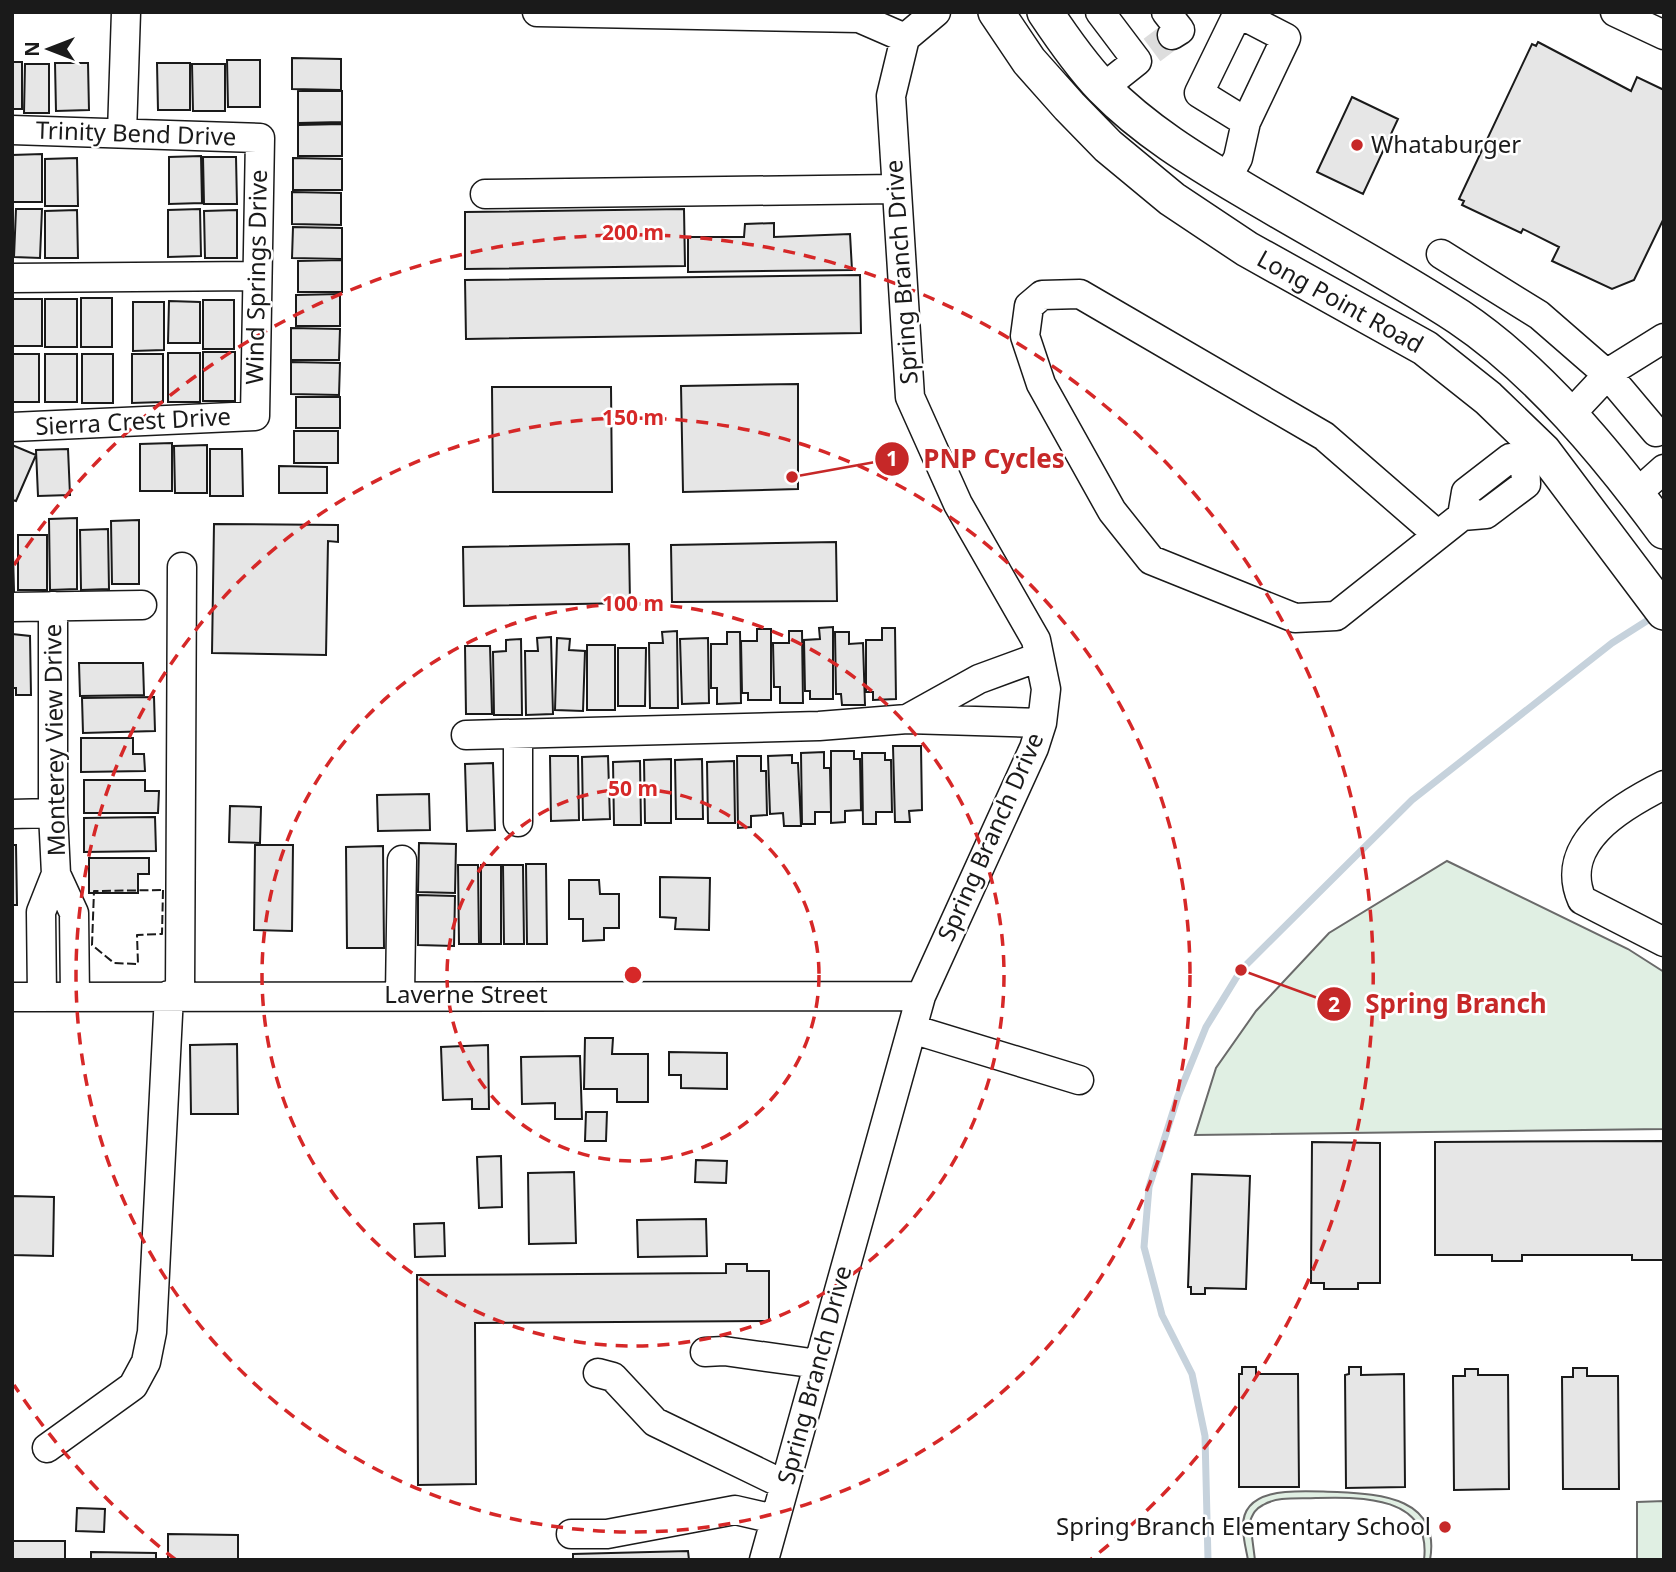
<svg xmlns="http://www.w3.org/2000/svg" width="1676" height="1572" viewBox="0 0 1676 1572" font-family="'Noto Sans',sans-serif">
	<rect width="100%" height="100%" fill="#fff"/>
	<!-- green -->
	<path fill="#e0efe3" stroke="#6a6a6a" stroke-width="2" d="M1447,861L1628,949L1664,972V1129L1195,1135L1216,1068L1256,1011L1329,933Z
		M1337,1492C1381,1494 1441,1498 1430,1560H1424C1432,1495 1360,1497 1316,1498C1299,1499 1278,1496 1263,1505C1255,1509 1253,1514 1250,1521L1255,1560H1248C1246,1549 1243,1538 1243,1528C1241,1482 1308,1492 1337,1492Z
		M1664,1501V1560H1637V1502Z"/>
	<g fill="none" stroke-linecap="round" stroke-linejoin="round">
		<!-- stream -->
		<path stroke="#c6d2dc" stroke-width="7" d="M1208,1560L1205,1436L1192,1374L1162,1315L1144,1247L1149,1187L1178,1096L1206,1027L1241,970L1412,800L1612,643L1656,615"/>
	</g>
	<!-- building -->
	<path fill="#e6e6e6" stroke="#1a1a1a" stroke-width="2" d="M1538,42L1631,91L1637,77L1664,90V218L1634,280L1612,289L1552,261L1559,247L1523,229L1521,233L1462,205L1464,201L1459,199L1532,44L1536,46Z
		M292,58L341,59V90L292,89Z
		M227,60H260V107H228Z
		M12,62H22V109H12Z
		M55,63H88L89,110L56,111Z
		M157,63H190V110H158Z
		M25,64H49V113H24Z
		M192,64H225V111H193Z
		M298,91H342V122L298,123Z
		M1352,97L1398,119L1363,194L1317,172Z
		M342,124V156H298V125Z
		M42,154V202H12V155Z
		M201,156L202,203L169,204V157Z
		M203,157H236L237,204H204Z
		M77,158L78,206H45V159Z
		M293,158L342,159V190H293Z
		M292,192L341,193V225L292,224Z
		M16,209H42L40,258L14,257Z
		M200,209L201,256L168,257V210Z
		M684,209L685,266L465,269V212Z
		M77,210L78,258H45V211Z
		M237,210V258H205L204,211Z
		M774,223V237L850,234L852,270L688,272V237H744L745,224Z
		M293,227L342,228V259L292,258Z
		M342,260V292H298V261Z
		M860,275L861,333L466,339L465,280Z
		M340,294V326H296V295Z
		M81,298H112V347H81Z
		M12,299H42V346H12Z
		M45,299H77V347H45Z
		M203,300H234V349H203Z
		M169,301L200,302V343H168Z
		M133,302H164V350L133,351Z
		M291,328L340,329L339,360H291Z
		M203,352H235V401H203Z
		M168,353H200V402H168Z
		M12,354H39V402H12Z
		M45,354H77V402H45Z
		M82,354H113V403H82Z
		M132,354H163V402L132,403Z
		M291,362L340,363L339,395L291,394Z
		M798,384V489L683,492L681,386Z
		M492,387H611L612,492H493Z
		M296,397H340V428H296Z
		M294,431H338V463H294Z
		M172,443V491H140V444Z
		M12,445L36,455L16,501L12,500Z
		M207,445V493H175L174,446Z
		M68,449L70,495L38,496L36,450Z
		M210,449H242L243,496H210Z
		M279,466L327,467V493H279Z
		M77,518V589L50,590L49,519Z
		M12,520L14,591H12Z
		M139,520V584H112L111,521Z
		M214,524L338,525V542L328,541L326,655L212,653Z
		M108,529L109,589L81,590L80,530Z
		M18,535H47V590H18Z
		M836,542L837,601L672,602L671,545Z
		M629,544L630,603L464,606L463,547Z
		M833,627V699H810V691H805L804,640L820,639L819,628Z
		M882,628H895L896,699L873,700V692H866V640H882Z
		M757,629H771V700H748V693H742L741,641H757Z
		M677,631L678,708H650L649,643H663L662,632Z
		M789,631H802L803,703H780V687H774L773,643H789Z
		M727,632H740L741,703L717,704V688H711V644H727Z
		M835,632H849V644L863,643L865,705H842L841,694H836Z
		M12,634L30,636L31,695H16V688H12Z
		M551,637L553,714L526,715L525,651H538L537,638Z
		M557,638L570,639L569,650L585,651L583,711L555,710Z
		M708,638L709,703L682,704L680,639Z
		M521,639L522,715H494L493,652L506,651V640Z
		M587,645H615V710H587Z
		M465,646H490L492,714H466Z
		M618,648H646L645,706H618Z
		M79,663H143L144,695L80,696Z
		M154,697L155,731L83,733L82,698Z
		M81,738H133V754H144L145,771L81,772Z
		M893,746H921L922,810L909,811L910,822H895Z
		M831,751H854V759H860L861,810L845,811V822L831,823Z
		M824,752V768H830L831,812H815V824H802L801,753Z
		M862,753H885V760H891L892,812H876V824H863Z
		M792,755V763H798L801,826H784L783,813L770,814L768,756Z
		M550,756H578L579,820L551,821Z
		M608,756L610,819L583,820L582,757Z
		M737,756H761V771H766L767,815L751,816V827L738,828Z
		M671,759V823H645L644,760Z
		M702,759L703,819H676L675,760Z
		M640,761L641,825H614L613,762Z
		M734,761L735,823H708L707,762Z
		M493,763L495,830L467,831L465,764Z
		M84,780H145V791H159L158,813H84Z
		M429,794L430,830L378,831L377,795Z
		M230,806L261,807L260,843L229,842Z
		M155,817L156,851L84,852V818Z
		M419,843L456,844L455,893L418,892Z
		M12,845H16L17,905H12Z
		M255,845H293L292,931L254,930Z
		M383,846L384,948H347L346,847Z
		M89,858H149V874H138V893H89Z
		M526,864H546L547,944H527Z
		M458,865H478L479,944H459Z
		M481,865H501V944H481Z
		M503,865H523L524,944H504Z
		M660,877L710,878L709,930L675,929L676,918L660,917Z
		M569,880H599L600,894H619V928H604V940L583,941V919H569Z
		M418,895L455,896L454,946L418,945Z
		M585,1038H613L612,1054H648V1102H617V1089H584Z
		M237,1044L238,1114H191L190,1045Z
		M488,1045L489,1109H472V1099L443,1100L441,1047Z
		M669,1052L727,1053V1089L681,1088V1075H669Z
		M580,1056L582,1119H555V1103L522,1104L521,1057Z
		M586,1112H607L606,1141H585Z
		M1664,1141V1260H1632V1255H1522V1261H1492V1255H1435V1142Z
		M1312,1142L1380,1143V1283H1358V1289H1324V1283H1311Z
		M501,1156L502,1207L479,1208L477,1157Z
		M696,1160L727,1161L726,1183L695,1182Z
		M574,1172L576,1243L529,1244L528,1173Z
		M1192,1174L1250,1176L1246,1289L1205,1288V1294H1191V1287H1188Z
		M12,1196L54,1197L53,1256L12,1255Z
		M706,1219L707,1256L638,1257L637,1220Z
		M444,1223L445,1256L415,1257L414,1224Z
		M726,1264H747V1271H769V1321L475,1323L476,1484L418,1485L417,1275L726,1273Z
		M1242,1367H1256V1374H1298L1299,1487H1239V1374H1242Z
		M1349,1367H1361V1375L1404,1374L1405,1487L1346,1488L1345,1375L1349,1374Z
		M1573,1368H1587V1376H1618L1619,1489H1563L1562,1377H1573Z
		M1465,1369H1478V1375H1508L1509,1489L1454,1490L1453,1376H1465Z
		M77,1508L105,1509L104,1532L76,1531Z
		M168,1534L238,1535V1560H168Z
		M12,1541H65V1560H12Z
		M688,1551L689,1560H573V1554Z
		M91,1552L156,1553V1560H91Z"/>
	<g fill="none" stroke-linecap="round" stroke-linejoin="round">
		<!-- minor-tunnel -->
		<path stroke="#ddd" stroke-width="28" stroke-dasharray="28 14" stroke-linecap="butt" d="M1152,50L1172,35"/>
		<!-- minor casing -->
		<g stroke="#1a1a1a" stroke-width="31">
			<path id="minor" d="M537,12L859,18L905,38
				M1100,12L1137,61L1103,88
				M1166,12L1180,30L1172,35
				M1615,12L1664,35
				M12,130L260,138L255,416L12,427
				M122,133L126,12
				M1226,180L1238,158L1246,122L1286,38L1238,13L1199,93L1246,122
				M485,194L896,189
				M1441,254L1539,315L1608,375L1656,432
				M12,278L257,276
				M1568,417L1611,371L1664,338
				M1636,494L1664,469
				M1462,516L1466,492L1510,458L1525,463
				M1438,535L1324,436L1080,294L1042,295L1029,306L1025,336L1041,384L1112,511L1151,560L1295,618L1336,616L1462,516L1486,514L1526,484L1525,463
				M53,606V813L56,874L74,913L75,997
				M12,607L142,605
				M907,719L979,679L1039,657
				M466,735L819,726L907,719L1042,723
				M1664,785C1622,806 1557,843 1582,900L1664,942
				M12,814L53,813
				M518,822V734
				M180,995L182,567
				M400,995L402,860
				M12,997L921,996
				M42,997L41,912L56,874
				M912,1029L1079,1080
				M705,1352L724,1351L818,1364
				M598,1373L613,1377L655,1422L785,1485
				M47,1448L133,1386L146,1362L152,1332L169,995
				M571,1534H607L735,1510L775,1519
				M764,1560L921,996L1034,748L1042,723L1046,689L1036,640L958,504L910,397L891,96L905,38L936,12"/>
		</g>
		<!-- major casing -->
		<g stroke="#1a1a1a" stroke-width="38">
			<path id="major" d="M996,12L1029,61L1069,106L1108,146L1172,199L1247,249L1425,348L1488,398L1543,451L1664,612
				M1045,12C1063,39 1081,65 1103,88C1144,130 1195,161 1244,190C1316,233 1390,272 1459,317C1538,370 1608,455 1664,531"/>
		</g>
		<!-- minor -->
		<use href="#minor" stroke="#fff" stroke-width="28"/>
		<!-- major -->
		<use href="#major" stroke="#fff" stroke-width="35"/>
		<!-- fence -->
		<path stroke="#1a1a1a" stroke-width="2" stroke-dasharray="9 3.5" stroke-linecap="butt" d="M163,890L162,934L137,935L138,964L114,963L92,945L94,891Z"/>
	</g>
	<!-- distance rings -->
	<g fill="none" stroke="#d62828" stroke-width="3.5" stroke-dasharray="12 9">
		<circle cx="633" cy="975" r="186"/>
		<circle cx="633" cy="975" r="371"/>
		<circle cx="633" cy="975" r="557"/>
		<path d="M176 1560A742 742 0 0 1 14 1385M14 565A742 742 0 1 1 1090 1560"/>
	</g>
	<!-- markers -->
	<g fill="#c62828" stroke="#fff" stroke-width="2.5">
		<circle cx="1357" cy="145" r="7"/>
		<circle cx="1445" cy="1527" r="7"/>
	</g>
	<g text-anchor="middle" stroke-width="5" stroke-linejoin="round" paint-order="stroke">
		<!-- street labels -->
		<g font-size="24" fill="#1a1a1a" stroke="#fff">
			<text transform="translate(136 134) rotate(2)" y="8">Trinity Bend Drive</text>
			<text transform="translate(902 272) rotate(-94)" y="8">Spring Branch Drive</text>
			<text transform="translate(257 277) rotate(-89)" y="8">Wind Springs Drive</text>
			<text transform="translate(1340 302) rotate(29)" y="8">Long Point Road</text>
			<text transform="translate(133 422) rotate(-3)" y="8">Sierra Crest Drive</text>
			<text transform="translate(55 740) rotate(-91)" y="8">Monterey View Drive</text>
			<text transform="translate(991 837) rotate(-66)" y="8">Spring Branch Drive</text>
			<text x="466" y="1003">Laverne Street</text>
			<text transform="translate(815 1375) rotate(-75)" y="8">Spring Branch Drive</text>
		</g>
		<!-- poi labels -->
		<g font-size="24" fill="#1a1a1a" stroke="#fff" text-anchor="start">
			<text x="1371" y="153">Whataburger</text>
			<text x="1431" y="1535" text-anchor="end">Spring Branch Elementary School</text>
		</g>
	</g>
	<circle cx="633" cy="975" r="10" fill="#d62828" stroke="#fff" stroke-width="3.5"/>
	<g font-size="21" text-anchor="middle" font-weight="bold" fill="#d62828" stroke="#fff" stroke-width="5" stroke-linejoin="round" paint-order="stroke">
		<text x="633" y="240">200 m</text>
		<text x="633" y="425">150 m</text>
		<text x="633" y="611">100 m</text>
		<text x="633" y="796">50 m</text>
	</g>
	<!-- callouts -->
	<path fill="none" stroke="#c62828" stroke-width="2.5" d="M792 477L892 459M1241 970L1334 1004"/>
	<g fill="#c62828" stroke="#fff" stroke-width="2.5">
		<circle cx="792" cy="477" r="7"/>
		<circle cx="1241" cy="970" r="7"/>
		<circle cx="892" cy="459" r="18"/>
		<circle cx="1334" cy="1004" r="18"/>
	</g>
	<g font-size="21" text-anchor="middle" font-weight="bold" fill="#fff">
		<text x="892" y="466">1</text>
		<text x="1334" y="1012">2</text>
	</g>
	<g font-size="26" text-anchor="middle" font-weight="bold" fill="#c62828" stroke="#fff" stroke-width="5" stroke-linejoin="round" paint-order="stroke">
		<text x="994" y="468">PNP Cycles</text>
		<text x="1456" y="1013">Spring Branch</text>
	</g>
	<!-- border -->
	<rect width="1676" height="1572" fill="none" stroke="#1a1a1a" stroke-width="28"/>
	<!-- north arrow -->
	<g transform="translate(49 49) rotate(270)" stroke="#ffffff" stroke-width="5" paint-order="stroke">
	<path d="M0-5L12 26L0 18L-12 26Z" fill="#1a1a1a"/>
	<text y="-10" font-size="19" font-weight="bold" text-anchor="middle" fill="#1a1a1a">N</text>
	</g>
</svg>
